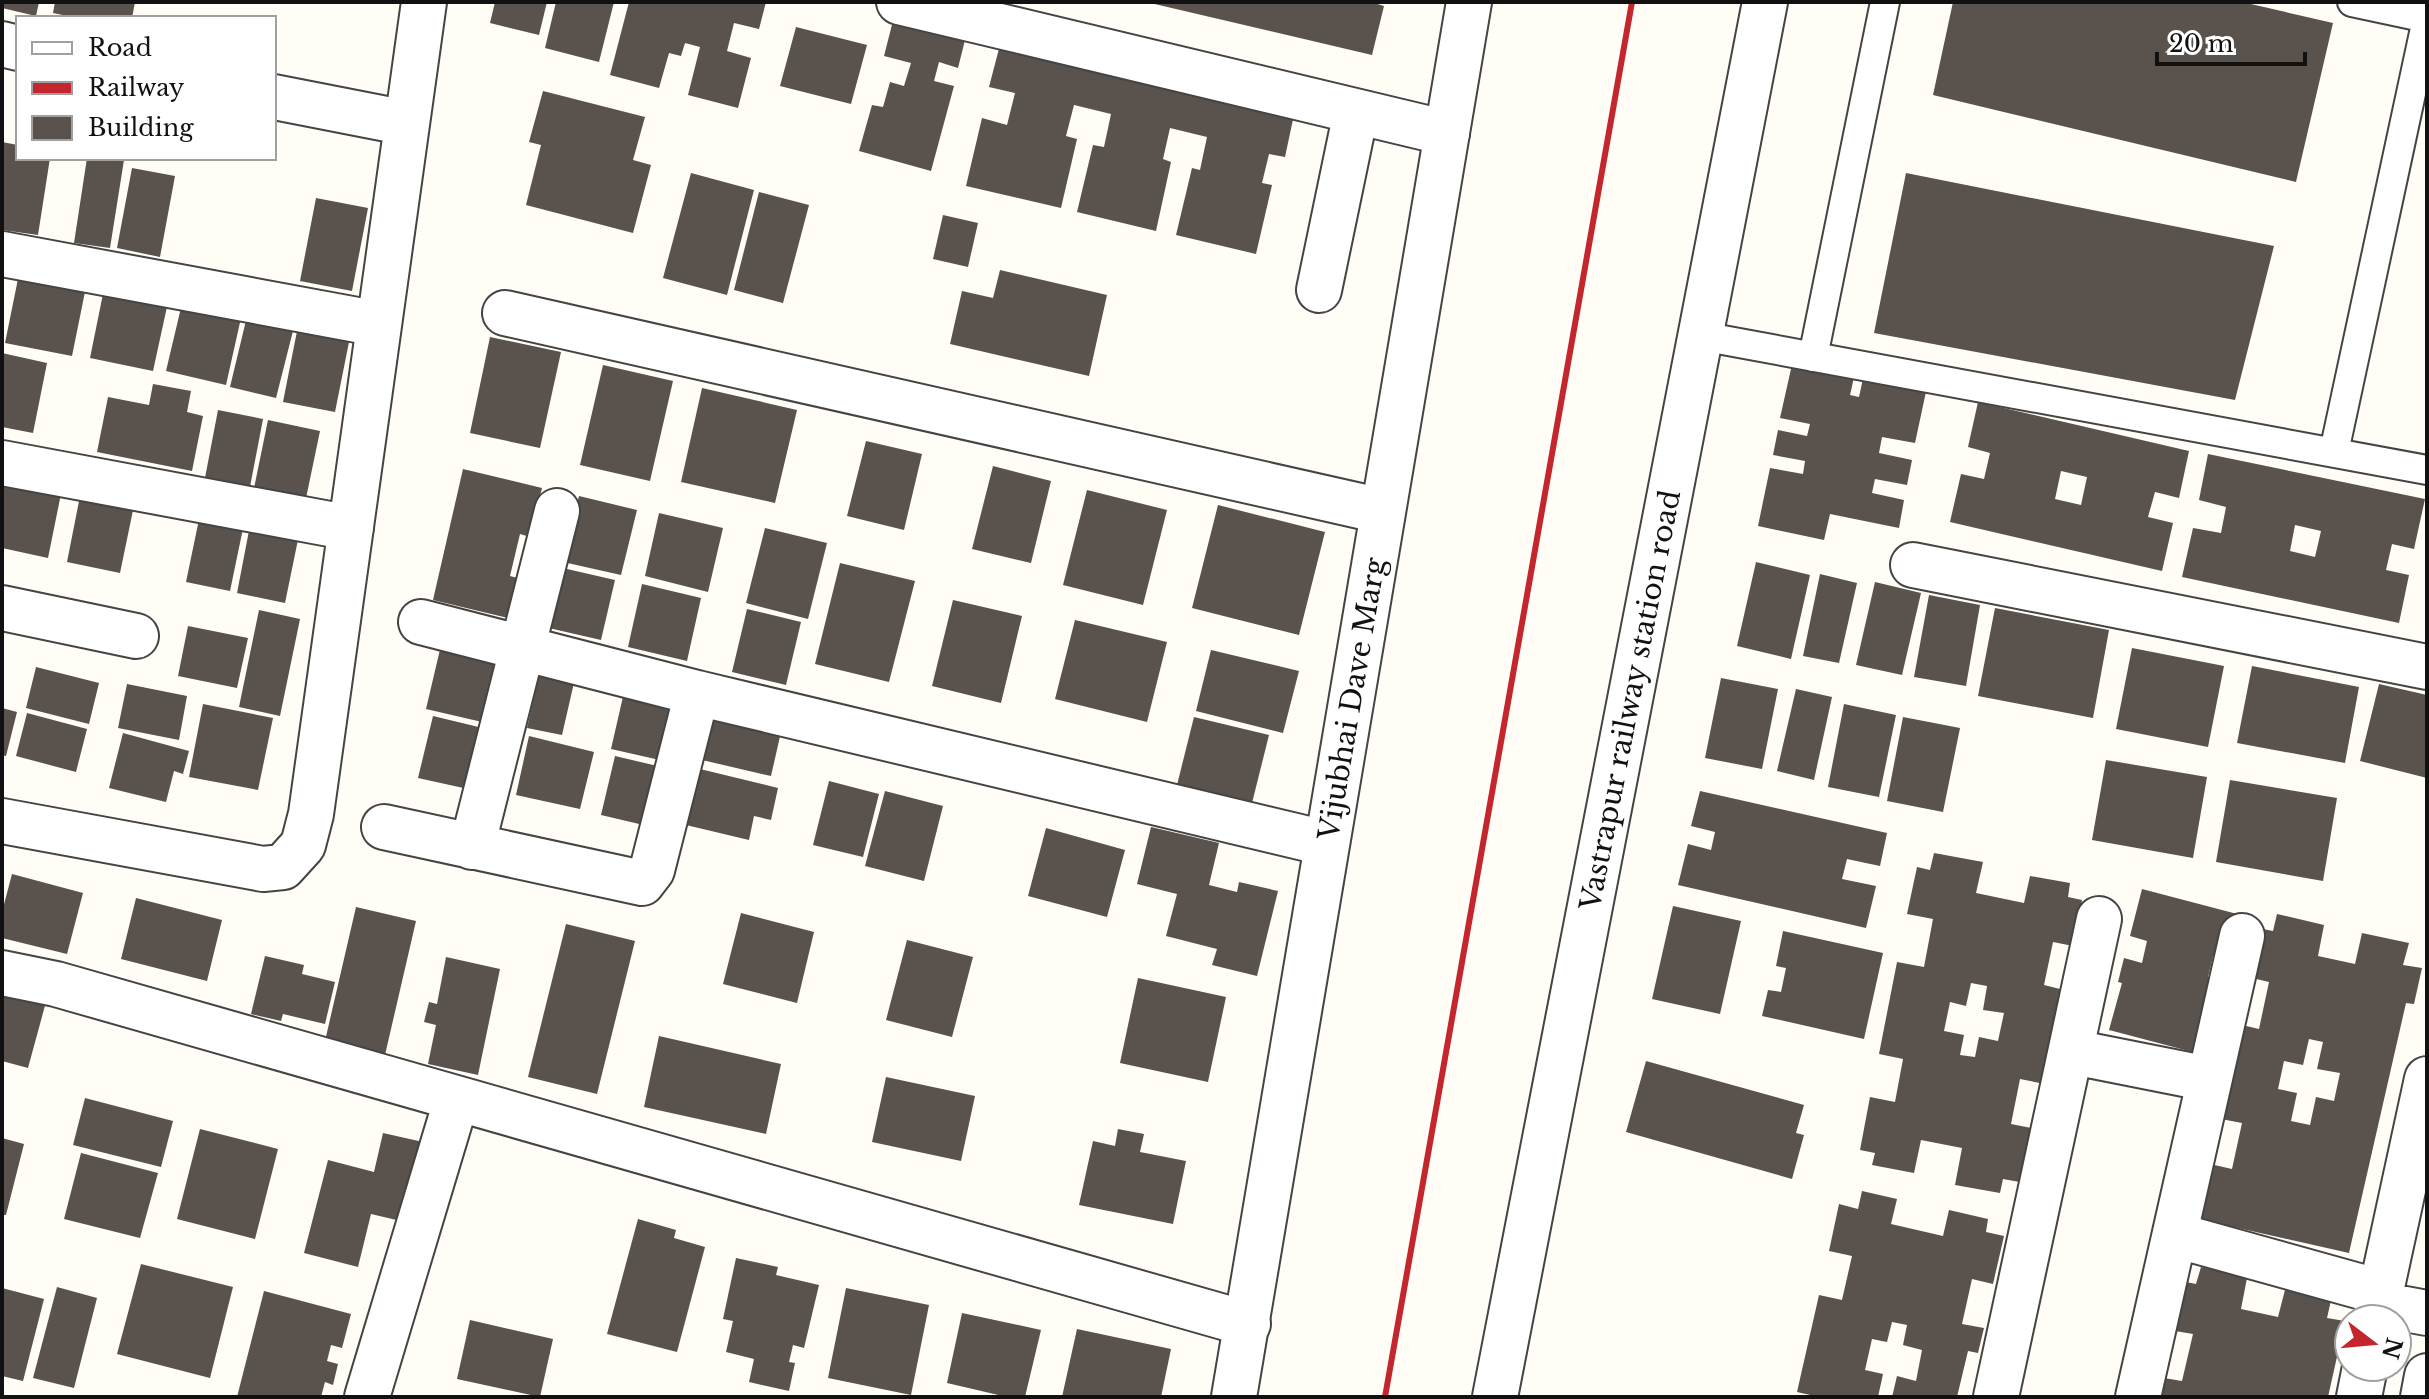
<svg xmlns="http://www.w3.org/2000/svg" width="2429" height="1399" viewBox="0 0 2429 1399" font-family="'Libre Baskerville',serif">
	<rect width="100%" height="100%" fill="#fffdf5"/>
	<!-- building -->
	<path fill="#5a524d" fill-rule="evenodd" d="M2,2H39L36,16L2,8Z
		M55,2H135L132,18H77L53,13Z
		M495,2H547L539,35L490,23Z
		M556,2H614L599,62L545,48Z
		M629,2H766L759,29L734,23L727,51L751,58L738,108L688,95L700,47L685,43L681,56L669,53L659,88L610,75Z
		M1146,2H1371L1384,6L1372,55Z
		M1953,2H2242L2333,23L2296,182L1933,95Z
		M897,5L969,24L958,68L939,62L934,81L954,86L931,171L859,151L872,105L883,107L890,82L904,86L911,63L884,56Z
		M796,27L867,45L851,104L780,86Z
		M1001,41L1295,110L1285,157L1269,154L1262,183L1272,185L1256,254L1176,235L1192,168L1200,170L1207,137L1170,128L1163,159L1171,162L1156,231L1077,212L1093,145L1104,147L1111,114L1074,105L1066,136L1077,139L1061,208L966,186L982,118L1007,125L1015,93L989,87Z
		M543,91L645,117L633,160L651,165L633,233L526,205L541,145L529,142Z
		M2,142L18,145V158H50L38,235L2,230Z
		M87,158L124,160L110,248L74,243Z
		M132,168L175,176L160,257L117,248Z
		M691,173L754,190L727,295L663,278Z
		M1906,173L2274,246L2235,400L1874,333Z
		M759,192L809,205L783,303L734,290Z
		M316,198L368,208L352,291L300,281Z
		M943,215L978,223L968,267L933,259Z
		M21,264L88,277L72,356L5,343Z
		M1000,270L1107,295L1089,376L950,344L962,291L993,298Z
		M106,279L170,293L153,371L90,358Z
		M184,295L243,309L226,385L166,371Z
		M249,308L296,319L276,398L230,387Z
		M299,321L351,332L335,412L283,402Z
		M490,337L561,352L540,448L470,433Z
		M2,353L47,363L33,433L2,427Z
		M1793,360L1855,373L1850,395L1859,397L1864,374L1927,387L1915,443L1882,437L1879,453L1912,460L1907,485L1875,479L1872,493L1904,500L1899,528L1830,514L1824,540L1758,526L1770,468L1803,474L1805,461L1773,455L1778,430L1807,436L1810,424L1780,418Z
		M603,365L673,381L650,481L580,465Z
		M153,384L191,391L187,412L203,416L192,471L97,452L108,397L149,405Z
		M702,388L797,410L775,503L681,482Z
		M1978,402L2189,451L2179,498L2155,492L2148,517L2173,523L2162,571L1950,522L1961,474L1984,479L1990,453L1968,447ZM2061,471L2087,477L2081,505L2055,499Z
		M218,410L263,419L249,492L204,483Z
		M268,420L320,431L305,503L253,493Z
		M866,441L922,454L904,530L847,516Z
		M2208,454L2425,499L2414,549L2392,544L2386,570L2409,575L2399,623L2182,577L2193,528L2221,533L2226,507L2199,500ZM2295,525L2321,531L2315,557L2290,551Z
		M993,466L1051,481L1031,563L972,549Z
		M463,469L542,488L530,537L520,534L510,576L521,579L512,619L433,600Z
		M2,472L63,484L48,558L2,548Z
		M83,481L137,491L120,573L67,562Z
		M1087,490L1167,510L1143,605L1063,585Z
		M579,496L637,510L621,575L563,562Z
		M202,505L246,514L230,591L186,582Z
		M1218,505L1325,532L1299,635L1192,608Z
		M659,513L723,528L708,592L645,576Z
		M252,515L301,525L285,603L237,593Z
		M765,528L827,543L808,619L746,603Z
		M1756,562L1810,575L1791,659L1737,646Z
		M840,563L915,581L889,682L815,664Z
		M554,566L615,580L601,640L540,626Z
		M1820,574L1857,583L1839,663L1803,656Z
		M1875,582L1921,593L1902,675L1856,665Z
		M642,584L701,598L687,661L628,647Z
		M1929,595L1980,605L1966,686L1914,677Z
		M953,600L1022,616L1001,703L932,686Z
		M1995,608L2109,630L2093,718L1978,696Z
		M747,609L801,622L786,685L732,672Z
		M259,610L300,619L280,716L239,707Z
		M1075,620L1167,642L1147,722L1055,699Z
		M188,626L248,638L237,688L178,676Z
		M442,641L511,656L495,725L426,709Z
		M2132,648L2224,666L2208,747L2116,729Z
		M1211,650L1299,671L1283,733L1196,711Z
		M2252,666L2359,687L2345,763L2237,743Z
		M36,667L99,683L89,724L26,708Z
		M541,667L576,674L562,735L527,728Z
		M1721,678L1778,689L1762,769L1705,758Z
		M127,684L187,696L179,740L118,728Z
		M2379,684L2427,695V778L2360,761Z
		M625,688L686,703L673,763L611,749Z
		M1796,689L1832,697L1814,780L1777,771Z
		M203,704L273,718L258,790L189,777Z
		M1844,704L1896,715L1879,797L1828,787Z
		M715,706L781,732L771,776L702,760Z
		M2,708L17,712L6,756L2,755Z
		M27,713L87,729L76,772L16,756Z
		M433,716L491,730L468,789L418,778Z
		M1194,717L1269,735L1252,803L1177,785Z
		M1903,717L1960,728L1943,812L1887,801Z
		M123,733L189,751L183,774L174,771L166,802L109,788Z
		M529,736L594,752L580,809L516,795Z
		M615,756L666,768L652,827L601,815Z
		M2106,760L2207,777L2193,858L2092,840Z
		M700,769L778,788L771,820L754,816L749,840L686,825Z
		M2230,780L2337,798L2323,881L2216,862Z
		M829,781L879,794L863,857L813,845Z
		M885,791L943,806L924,881L865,866Z
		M1700,791L1887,833L1880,866L1847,859L1842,879L1876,886L1866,928L1678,885L1688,844L1711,850L1715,832L1691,826Z
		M1151,827L1219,843L1209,885L1237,892L1239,882L1278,891L1257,976L1212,965L1217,949L1166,936L1177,894L1137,884Z
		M1046,828L1125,850L1107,917L1028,896Z
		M1934,853L1983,862L1976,893L2024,903L2030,876L2070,883L2068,897L2082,900L2073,946L2053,942L2044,985L2064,990L2045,1084L2020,1079L2011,1124L2036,1129L2025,1183L2003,1179L2000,1193L1955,1185L1962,1148L1921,1140L1914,1173L1872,1165L1875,1153L1860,1150L1870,1097L1895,1102L1903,1059L1879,1054L1897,962L1924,967L1933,919L1907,914L1917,867L1930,870ZM1971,983L1987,986L1983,1010L2004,1013L1998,1041L1979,1037L1975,1057L1960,1055L1964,1035L1944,1031L1950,1002L1966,1006Z
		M12,874L83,893L67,954L2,938V912Z
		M2142,889L2241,915L2230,961L2213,956L2208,977L2224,981L2204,1055L2109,1030L2122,983L2118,982L2124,958L2142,963L2147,941L2130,936Z
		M136,898L222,920L207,981L121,959Z
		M1673,906L1741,921L1720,1014L1652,999Z
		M356,907L416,921L385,1055L325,1041Z
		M741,913L814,932L797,1003L723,984Z
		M2277,914L2324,925L2318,956L2355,964L2362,933L2409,943L2403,965L2422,968L2414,1004L2406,1003L2349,1253L2198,1219L2210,1164L2232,1169L2242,1123L2221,1119L2242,1025L2259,1029L2269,982L2252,978L2263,929L2273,931ZM2309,1039L2323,1042L2317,1069L2340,1073L2334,1101L2316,1097L2310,1125L2291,1121L2297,1093L2278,1089L2284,1061L2303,1065Z
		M566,924L635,941L597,1094L528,1077Z
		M1783,931L1883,953L1864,1039L1762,1016L1768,990L1781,992L1786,968L1776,966Z
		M907,940L973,957L952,1037L886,1020Z
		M265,956L304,965L302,974L335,982L325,1024L283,1014L281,1021L251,1014Z
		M446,957L500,969L478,1075L428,1064L436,1025L424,1022L429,1002L437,1004Z
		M1138,978L1226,997L1208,1082L1120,1063Z
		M2,979L49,991L28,1068L2,1061Z
		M659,1036L781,1064L766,1134L644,1107Z
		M1646,1061L1804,1105L1796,1133L1804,1135L1792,1179L1626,1132Z
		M886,1077L975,1096L961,1161L872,1142Z
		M85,1098L173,1121L161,1167L73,1145Z
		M200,1129L278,1149L255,1239L177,1219Z
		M1118,1129L1144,1134L1140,1152L1186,1161L1173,1224L1079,1205L1093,1141L1115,1146Z
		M383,1133L423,1142L405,1222L371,1214L358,1267L304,1253L328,1160L374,1172Z
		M2,1138L24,1144L6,1215H2Z
		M81,1153L158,1173L140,1238L64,1219Z
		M1862,1191L1897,1199L1891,1224L1943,1236L1949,1210L1988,1219L1986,1232L2004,1236L1993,1284L1972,1279L1962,1324L1984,1328L1978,1353L1968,1351L1957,1397H1892L1897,1376L1916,1381L1922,1350L1903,1345L1907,1325L1892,1322L1887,1342L1872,1339L1865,1370L1883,1374L1878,1397H1819L1797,1392L1819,1295L1842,1300L1852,1256L1829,1251L1839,1204L1858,1209Z
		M638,1219L676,1230L674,1238L705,1247L677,1352L607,1334Z
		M736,1258L778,1267L776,1275L819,1285L804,1348L793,1345L789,1362L795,1363L789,1391L749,1382L754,1359L726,1352L733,1321L723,1319Z
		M141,1264L233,1287L210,1378L117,1354Z
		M2201,1267L2247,1278L2241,1309L2278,1317L2286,1286L2332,1296L2327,1318L2345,1321L2328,1397H2160L2164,1378L2182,1381L2193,1334L2175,1331L2186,1282L2196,1284Z
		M57,1287L97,1298L74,1388L33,1378Z
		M2,1288L44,1299L23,1381L2,1376Z
		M846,1288L929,1305L911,1395L828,1378Z
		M264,1291L351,1314L342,1348L331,1345L327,1361L338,1364L333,1385L325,1382L321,1397H237Z
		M962,1313L1041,1330L1025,1397H1007L947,1383Z
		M470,1320L553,1339L540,1397L457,1379Z
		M1077,1329L1171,1349L1161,1397H1062Z"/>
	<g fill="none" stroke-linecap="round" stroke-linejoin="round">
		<!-- service casing -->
		<g stroke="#444" stroke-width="32">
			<path id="service" d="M2352,2L2427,18
				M1701,336L2427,470
				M1813,357L1885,2
				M2334,452L2427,19"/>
		</g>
		<!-- minor casing -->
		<g stroke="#444" stroke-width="48">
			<path id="minor" d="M899,2L1447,133
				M2,44L18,48
				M274,97L407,123
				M2,254L379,324
				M1319,290L1356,112
				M505,313L1382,511
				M2,463L351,528
				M1913,565L2427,667
				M2,608L136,636
				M421,622L697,693
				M2,821L263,869L283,867L303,845L311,814L424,2
				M384,827L642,883L652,870L697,693L1325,843
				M472,847L557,511
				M2,973L56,984L1248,1324
				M2073,1052L2209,1079
				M2175,1235L2380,1292
				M2378,1304L2427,1313
				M2375,1319L2427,1079
				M367,1397L456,1101
				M1996,1397L2099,919
				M2138,1397L2242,936
				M2359,1397L2365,1367"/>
		</g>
		<!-- tertiary casing -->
		<g stroke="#444" stroke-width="48">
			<g id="tertiary">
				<path id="s1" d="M1234,1397L1469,2"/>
				<path id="s2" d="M1495,1397L1765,2"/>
				<path d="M2423,1397L2427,1376"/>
			</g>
		</g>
		<!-- service -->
		<use href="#service" stroke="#fff" stroke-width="28"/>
		<!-- minor -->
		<use href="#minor" stroke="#fff" stroke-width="44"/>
		<!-- tertiary -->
		<use href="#tertiary" stroke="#fff" stroke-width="44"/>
		<!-- rail -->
		<path stroke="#c4262e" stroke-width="6" d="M1385,1397L1632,2"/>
	</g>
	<g text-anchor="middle" stroke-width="8" stroke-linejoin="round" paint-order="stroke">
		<!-- street labels -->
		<g font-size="28" fill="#111" stroke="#fff">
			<text dy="10" stroke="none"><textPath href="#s1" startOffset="708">Vijubhai Dave Marg</textPath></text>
			<text dy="10" stroke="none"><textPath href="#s2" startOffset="710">Vastrapur railway station road</textPath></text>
		</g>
	</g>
	<!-- border -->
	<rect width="2429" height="1399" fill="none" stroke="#111111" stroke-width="8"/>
	<!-- legend -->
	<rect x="16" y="16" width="260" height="144" fill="#ffffff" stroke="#a0a0a0" stroke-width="2"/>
	<rect x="32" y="42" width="40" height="12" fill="#ffffff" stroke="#a0a0a0" stroke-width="2"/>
	<text x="88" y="56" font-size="24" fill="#111111">Road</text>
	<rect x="32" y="82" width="40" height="12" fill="#c4262e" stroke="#a0a0a0" stroke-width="2"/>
	<text x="88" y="96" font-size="24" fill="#111111">Railway</text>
	<rect x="32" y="116" width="40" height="24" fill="#5a524d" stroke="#a0a0a0" stroke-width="2"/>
	<text x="88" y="136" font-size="24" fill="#111111">Building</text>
	<!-- north arrow -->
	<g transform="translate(2373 1343) rotate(106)"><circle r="38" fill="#ffffff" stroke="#a0a0a0" stroke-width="2"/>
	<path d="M0-6L14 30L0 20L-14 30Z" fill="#c4262e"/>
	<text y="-12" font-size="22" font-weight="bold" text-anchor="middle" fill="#111111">N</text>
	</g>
	<!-- scale -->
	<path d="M2157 52v12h148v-12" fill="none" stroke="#111111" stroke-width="4"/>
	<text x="2169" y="52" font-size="24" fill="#111111" stroke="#ffffff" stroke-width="6" paint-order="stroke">20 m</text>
</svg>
